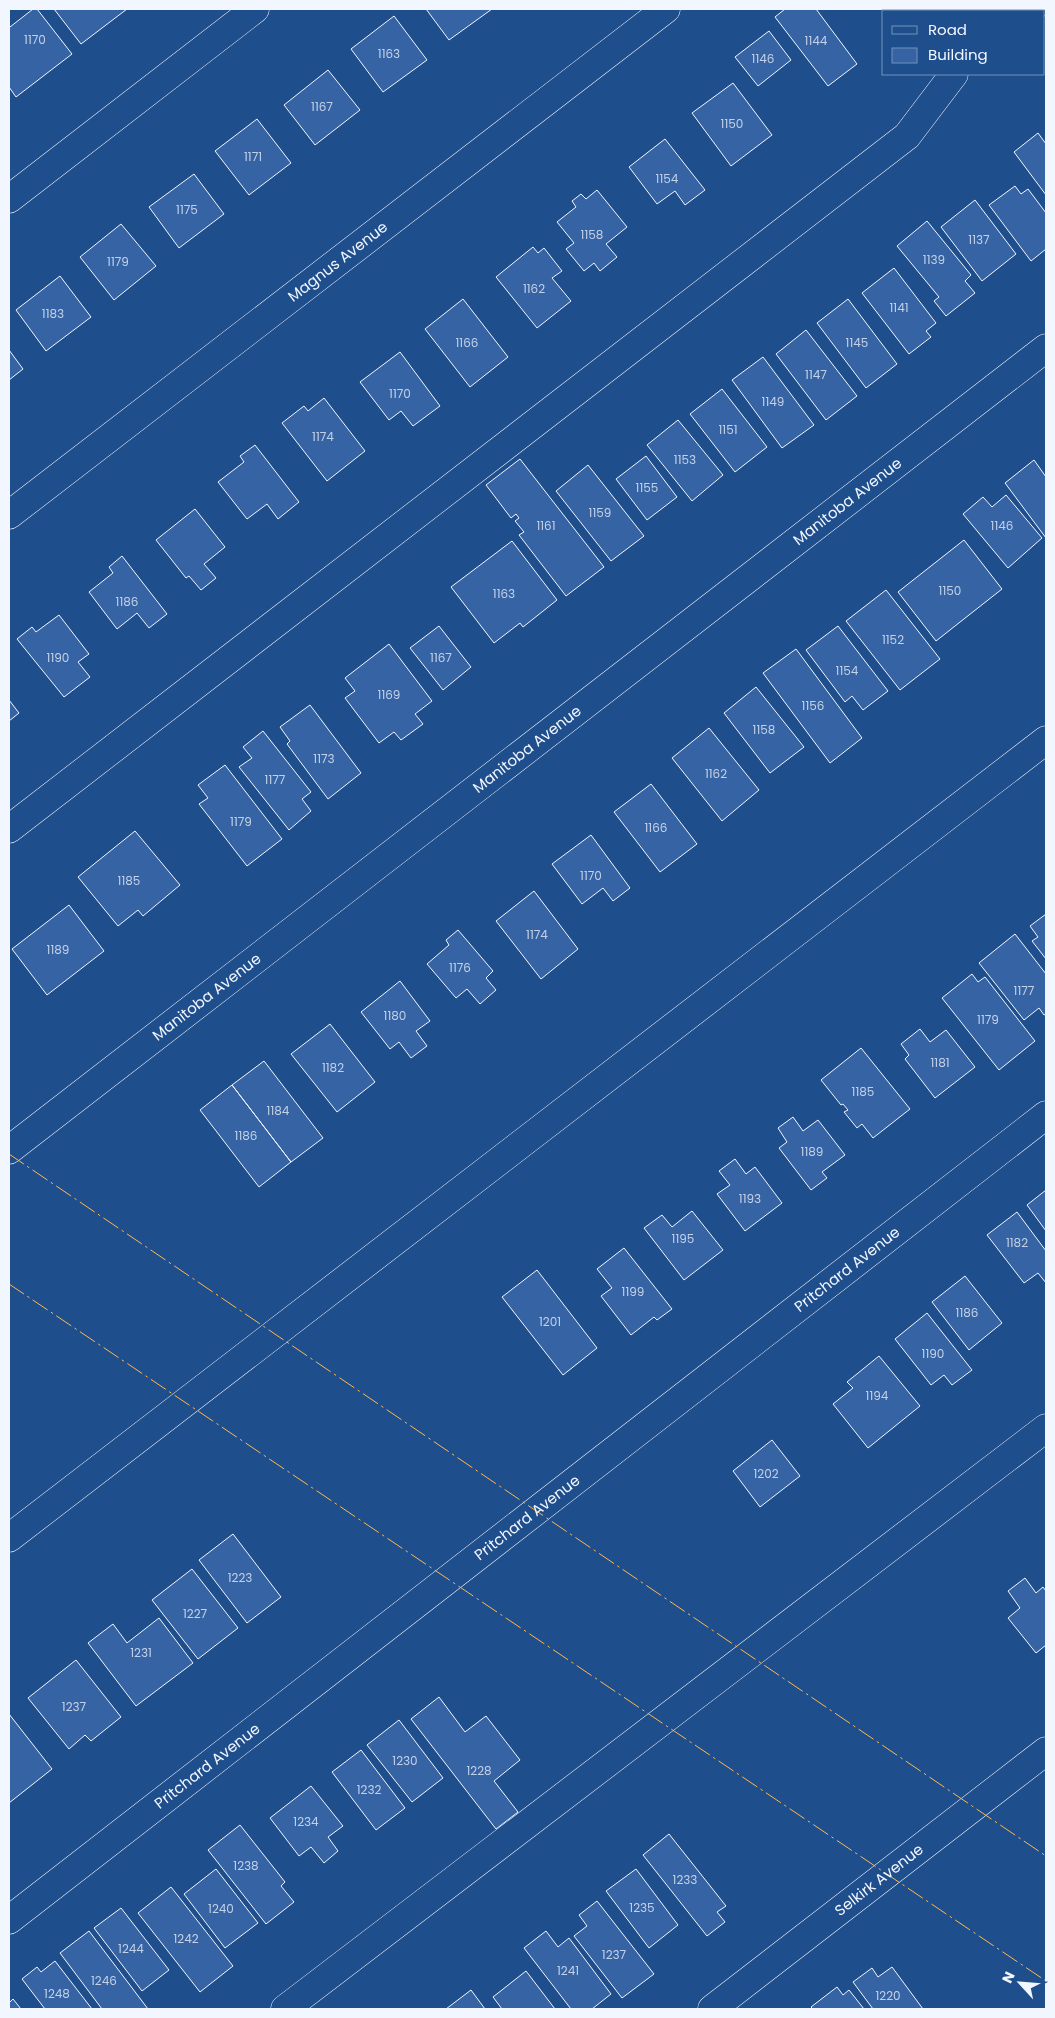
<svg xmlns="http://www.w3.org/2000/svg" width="1055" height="2018" viewBox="0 0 1055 2018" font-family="Poppins,sans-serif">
	<rect width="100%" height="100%" fill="#1f4e8c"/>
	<!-- building -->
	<path fill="#3563a3" stroke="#f2f6ff" d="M33,9H37L72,54L16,97L9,87V25L10,27Z
		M54,9H127L81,44Z
		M426,9H492L449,40Z
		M785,9H816L857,64L828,86L775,17Z
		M394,16L427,60L383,92L351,49Z
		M769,31L791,60L758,86L735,57Z
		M328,70L360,110L315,145L284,105Z
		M733,83L772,135L731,166L692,113Z
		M257,119L291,163L249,195L215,151Z
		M1038,133L1046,144V195L1014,152Z
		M665,139L705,190L685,205L675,191L657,204L629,167Z
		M194,174L224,214L179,248L149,207Z
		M1015,186L1021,194L1028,189L1046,213V249L1031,261L989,205Z
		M597,190L627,227L606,244L617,257L600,271L594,263L584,271L566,249L574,243L557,222L576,207L572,201L581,194L586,199Z
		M975,200L1016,254L982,281L941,227Z
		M927,221L971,275L965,281L975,293L946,316L934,301L939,297L897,246Z
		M121,224L156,266L114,300L80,257Z
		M533,247L538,253L544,248L562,271L552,278L571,301L537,328L496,277Z
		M894,268L936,323L926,331L931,337L909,354L862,293Z
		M60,276L91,317L46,351L16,310Z
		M463,299L508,357L470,387L425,329Z
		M848,299L897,364L866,388L817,323Z
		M806,330L857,396L826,420L776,354Z
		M9,350L23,369L9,380Z
		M400,352L440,406L413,426L401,411L389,420L360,382Z
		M763,357L814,425L782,448L732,380Z
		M722,389L767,447L735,472L690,414Z
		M324,398L365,451L327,481L282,423L304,406L308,411Z
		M678,420L723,475L692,501L647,445Z
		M255,445L299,502L278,519L267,504L247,519L218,482L244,462L240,456Z
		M646,456L677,497L647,520L616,479Z
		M520,459L604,567L566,596L519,535L524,532L515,521L519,518L516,514L511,518L486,485Z
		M1034,460L1046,477V538L1005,483Z
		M588,465L644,536L611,561L556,491Z
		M1006,495L1042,538L1008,568L963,514L983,497L992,507Z
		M195,509L225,547L204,564L216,578L201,590L189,576L186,578L156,540Z
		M964,540L1002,589L936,641L898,592Z
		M512,541L557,600L523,627L520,623L494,643L451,587Z
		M122,556L167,614L149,628L137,613L117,629L89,592L113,573L109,567Z
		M886,590L940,659L900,690L846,621Z
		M59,615L89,654L78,662L90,677L64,697L17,639L32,627L36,632Z
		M439,626L471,667L443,690L410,648Z
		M838,626L888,691L863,710L852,696L845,702L806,650Z
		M389,644L432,701L415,714L423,724L401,740L394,732L379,743L345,698L355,691L345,678Z
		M796,649L862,738L830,763L763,673Z
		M756,687L804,747L770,773L724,713Z
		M9,700L19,713L9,721Z
		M310,705L361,773L328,799L287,744L290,741L280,727Z
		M709,728L759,790L722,821L672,758Z
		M263,731L311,792L302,799L311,811L289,830L239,767L252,758L243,747Z
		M225,765L282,839L247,866L199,804L208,798L198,785Z
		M651,784L697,844L660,872L614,812Z
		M135,831L180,885L143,916L138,910L118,926L78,877Z
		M591,835L630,888L613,901L603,888L582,904L552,864Z
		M534,891L578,949L541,979L496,921Z
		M69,905L104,951L47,995L12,949Z
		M1046,914V959L1032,941L1038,937L1030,926Z
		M458,930L493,971L486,978L496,990L480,1004L467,989L456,998L427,964L449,945L446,940Z
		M1015,934L1046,974V1014L1044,1015L1039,1008L1024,1020L979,963Z
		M972,974L978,982L985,977L1035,1041L999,1070L942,998Z
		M400,981L430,1021L416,1031L427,1046L411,1058L399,1042L390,1049L361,1012Z
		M330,1024L375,1082L337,1112L291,1054Z
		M920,1029L930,1042L946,1030L975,1067L935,1098L905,1059L909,1055L901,1044Z
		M861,1048L910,1109L873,1138L862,1124L857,1128L844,1112L848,1110L843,1104L841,1105L821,1080Z
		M264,1061L323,1138L291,1162L232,1085Z
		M232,1085L291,1162L259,1187L200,1110Z
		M793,1117L803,1131L818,1120L845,1155L822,1172L827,1178L811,1190L779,1148L787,1142L778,1128Z
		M735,1159L746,1174L755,1167L782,1203L745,1231L717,1194L730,1185L719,1171Z
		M1046,1190V1231L1027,1205Z
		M692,1211L723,1250L684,1280L644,1228L662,1215L672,1227Z
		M1017,1212L1046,1251V1283L1038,1273L1024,1283L987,1235Z
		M624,1248L672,1309L657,1320L654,1317L631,1335L601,1296L612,1288L597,1269Z
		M537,1270L597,1348L563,1375L502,1297Z
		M965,1276L1002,1323L969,1350L932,1302Z
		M927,1313L972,1370L952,1385L944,1375L931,1385L895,1339Z
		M879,1356L920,1406L868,1448L833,1404L853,1388L847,1382Z
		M772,1440L800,1476L760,1507L733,1471Z
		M233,1534L281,1597L247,1623L199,1560Z
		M192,1569L238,1628L198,1659L152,1600Z
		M1025,1578L1036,1593L1043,1587L1046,1591V1645L1036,1653L1008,1618L1020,1608L1008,1591Z
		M159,1618L193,1663L136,1706L88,1643L113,1624L127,1643Z
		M76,1660L121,1717L91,1741L85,1735L69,1749L28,1698Z
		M439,1697L465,1732L486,1716L520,1760L494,1781L518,1812L496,1829L411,1719Z
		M9,1714L52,1769L9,1803Z
		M399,1720L443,1778L412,1802L367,1745Z
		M361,1750L405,1808L376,1830L332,1772Z
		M311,1786L343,1826L328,1837L338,1851L324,1863L311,1847L299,1856L270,1818Z
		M240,1825L285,1882L281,1886L294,1902L266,1924L208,1850Z
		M669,1834L726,1906L717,1912L725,1922L707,1936L643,1855Z
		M216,1869L258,1923L225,1948L184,1894Z
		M636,1869L678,1925L649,1948L606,1891Z
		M171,1887L233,1966L200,1992L138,1913Z
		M597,1901L654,1974L622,1998L574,1936L587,1926L579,1915Z
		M121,1908L169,1970L142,1991L94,1928Z
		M89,1931L148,2009H102L60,1953Z
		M546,1931L558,1947L569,1938L611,1994L592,2009H571L524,1948Z
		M55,1961L92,2009H45L22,1979L37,1967L41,1972Z
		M892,1967L923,2009H873L853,1982L872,1968L878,1977Z
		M526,1971L555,2009H502L493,1997Z
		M837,1987L843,1995L849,1990L864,2009H813L811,2007Z
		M471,1990L485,2009H446Z
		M13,1999L21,2009H9V2003Z"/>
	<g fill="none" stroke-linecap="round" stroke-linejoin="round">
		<!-- minor casing -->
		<g stroke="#f2f6ff" stroke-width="29">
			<g id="minor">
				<path d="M1028,11L1032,9"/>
				<path d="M9,199L255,9"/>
				<path id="s1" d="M9,515L666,9"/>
				<path d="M9,829L907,136L954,74"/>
				<path id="s2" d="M9,1150L1046,348"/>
				<path d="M9,1538L1046,740"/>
				<path id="s3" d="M9,1920L1046,1115"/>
				<path d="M285,2009L1046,1428"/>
				<path id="s4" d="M712,2009L1046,1751"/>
			</g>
		</g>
		<!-- minor -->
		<use href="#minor" stroke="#1f4e8c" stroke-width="28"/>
		<!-- power -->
		<path stroke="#ffb74d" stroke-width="1" stroke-dasharray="18 4 2.5 4" stroke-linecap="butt" d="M9,1154L1046,1856
			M9,1284L1046,1981"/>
	</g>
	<g text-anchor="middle" stroke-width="4" stroke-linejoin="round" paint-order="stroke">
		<!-- number labels -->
		<g font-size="12" fill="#c3d1e8">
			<text x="35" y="44">1170</text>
			<text x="816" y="45">1144</text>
			<text x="389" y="58">1163</text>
			<text x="763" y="63">1146</text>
			<text x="322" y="111">1167</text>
			<text x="732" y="128">1150</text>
			<text x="253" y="161">1171</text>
			<text x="667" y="183">1154</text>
			<text x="187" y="214">1175</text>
			<text x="592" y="239">1158</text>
			<text x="979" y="244">1137</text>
			<text x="934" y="264">1139</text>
			<text x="118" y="266">1179</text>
			<text x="534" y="293">1162</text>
			<text x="899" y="312">1141</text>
			<text x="53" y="318">1183</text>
			<text x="467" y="347">1166</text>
			<text x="857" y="347">1145</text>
			<text x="816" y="379">1147</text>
			<text x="400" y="398">1170</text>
			<text x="773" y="406">1149</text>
			<text x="728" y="434">1151</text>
			<text x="323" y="441">1174</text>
			<text x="685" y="464">1153</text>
			<text x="647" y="492">1155</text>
			<text x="600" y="517">1159</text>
			<text x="546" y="530">1161</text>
			<text x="1002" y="530">1146</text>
			<text x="950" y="595">1150</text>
			<text x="504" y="598">1163</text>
			<text x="127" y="606">1186</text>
			<text x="893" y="644">1152</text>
			<text x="58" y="662">1190</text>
			<text x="441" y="662">1167</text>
			<text x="847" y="675">1154</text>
			<text x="389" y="699">1169</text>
			<text x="813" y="710">1156</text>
			<text x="764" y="734">1158</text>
			<text x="324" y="763">1173</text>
			<text x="716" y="778">1162</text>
			<text x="275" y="784">1177</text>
			<text x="241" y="826">1179</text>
			<text x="656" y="832">1166</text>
			<text x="591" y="880">1170</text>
			<text x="129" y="885">1185</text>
			<text x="537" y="939">1174</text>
			<text x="58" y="954">1189</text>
			<text x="460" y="972">1176</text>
			<text x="1024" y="995">1177</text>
			<text x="395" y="1020">1180</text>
			<text x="988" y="1024">1179</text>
			<text x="940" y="1067">1181</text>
			<text x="333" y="1072">1182</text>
			<text x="863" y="1096">1185</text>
			<text x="278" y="1115">1184</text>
			<text x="246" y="1140">1186</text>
			<text x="812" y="1156">1189</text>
			<text x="750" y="1203">1193</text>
			<text x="683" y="1243">1195</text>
			<text x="1017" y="1247">1182</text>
			<text x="633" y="1296">1199</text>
			<text x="967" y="1317">1186</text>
			<text x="550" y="1326">1201</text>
			<text x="933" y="1358">1190</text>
			<text x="877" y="1400">1194</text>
			<text x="766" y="1478">1202</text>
			<text x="240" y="1582">1223</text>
			<text x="195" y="1618">1227</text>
			<text x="141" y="1657">1231</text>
			<text x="74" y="1711">1237</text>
			<text x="405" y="1765">1230</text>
			<text x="479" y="1775">1228</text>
			<text x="369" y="1794">1232</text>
			<text x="306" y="1826">1234</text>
			<text x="246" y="1870">1238</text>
			<text x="685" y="1884">1233</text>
			<text x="642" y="1912">1235</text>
			<text x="221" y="1913">1240</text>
			<text x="186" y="1943">1242</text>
			<text x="131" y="1953">1244</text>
			<text x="614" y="1959">1237</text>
			<text x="568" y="1975">1241</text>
			<text x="104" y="1985">1246</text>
			<text x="57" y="1998">1248</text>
			<text x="888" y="2000">1220</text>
		</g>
		<!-- street labels -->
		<g font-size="15" fill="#f2f6ff" stroke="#1f4e8c">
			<text dy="5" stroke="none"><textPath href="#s1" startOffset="415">Magnus Avenue</textPath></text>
			<text dy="5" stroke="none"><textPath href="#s2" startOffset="1060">Manitoba Avenue</textPath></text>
			<text dy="5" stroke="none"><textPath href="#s2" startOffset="655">Manitoba Avenue</textPath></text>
			<text dy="5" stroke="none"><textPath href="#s2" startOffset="250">Manitoba Avenue</textPath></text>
			<text dy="5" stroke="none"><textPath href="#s3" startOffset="1061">Pritchard Avenue</textPath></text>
			<text dy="5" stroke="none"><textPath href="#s3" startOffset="656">Pritchard Avenue</textPath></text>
			<text dy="5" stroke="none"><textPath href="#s3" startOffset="251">Pritchard Avenue</textPath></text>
			<text dy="5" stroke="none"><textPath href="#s4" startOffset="211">Selkirk Avenue</textPath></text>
		</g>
	</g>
	<!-- border -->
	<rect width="1055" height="2018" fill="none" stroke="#f2f6ff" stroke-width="20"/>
	<!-- legend -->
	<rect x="882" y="10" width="162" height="65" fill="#1f4e8c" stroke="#7391ba"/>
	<rect x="892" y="26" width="25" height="8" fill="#1f4e8c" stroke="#7391ba"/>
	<text x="928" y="35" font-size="15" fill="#f2f6ff">Road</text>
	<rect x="892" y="48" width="25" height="15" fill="#3563a3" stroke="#7391ba"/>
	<text x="928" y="60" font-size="15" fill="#f2f6ff">Building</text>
	<!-- north arrow -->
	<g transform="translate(1020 1983) rotate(296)" stroke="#1f4e8c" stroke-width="4" paint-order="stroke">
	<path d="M0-4L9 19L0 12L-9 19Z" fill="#f2f6ff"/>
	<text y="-8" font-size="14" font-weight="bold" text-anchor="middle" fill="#f2f6ff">N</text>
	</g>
</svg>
